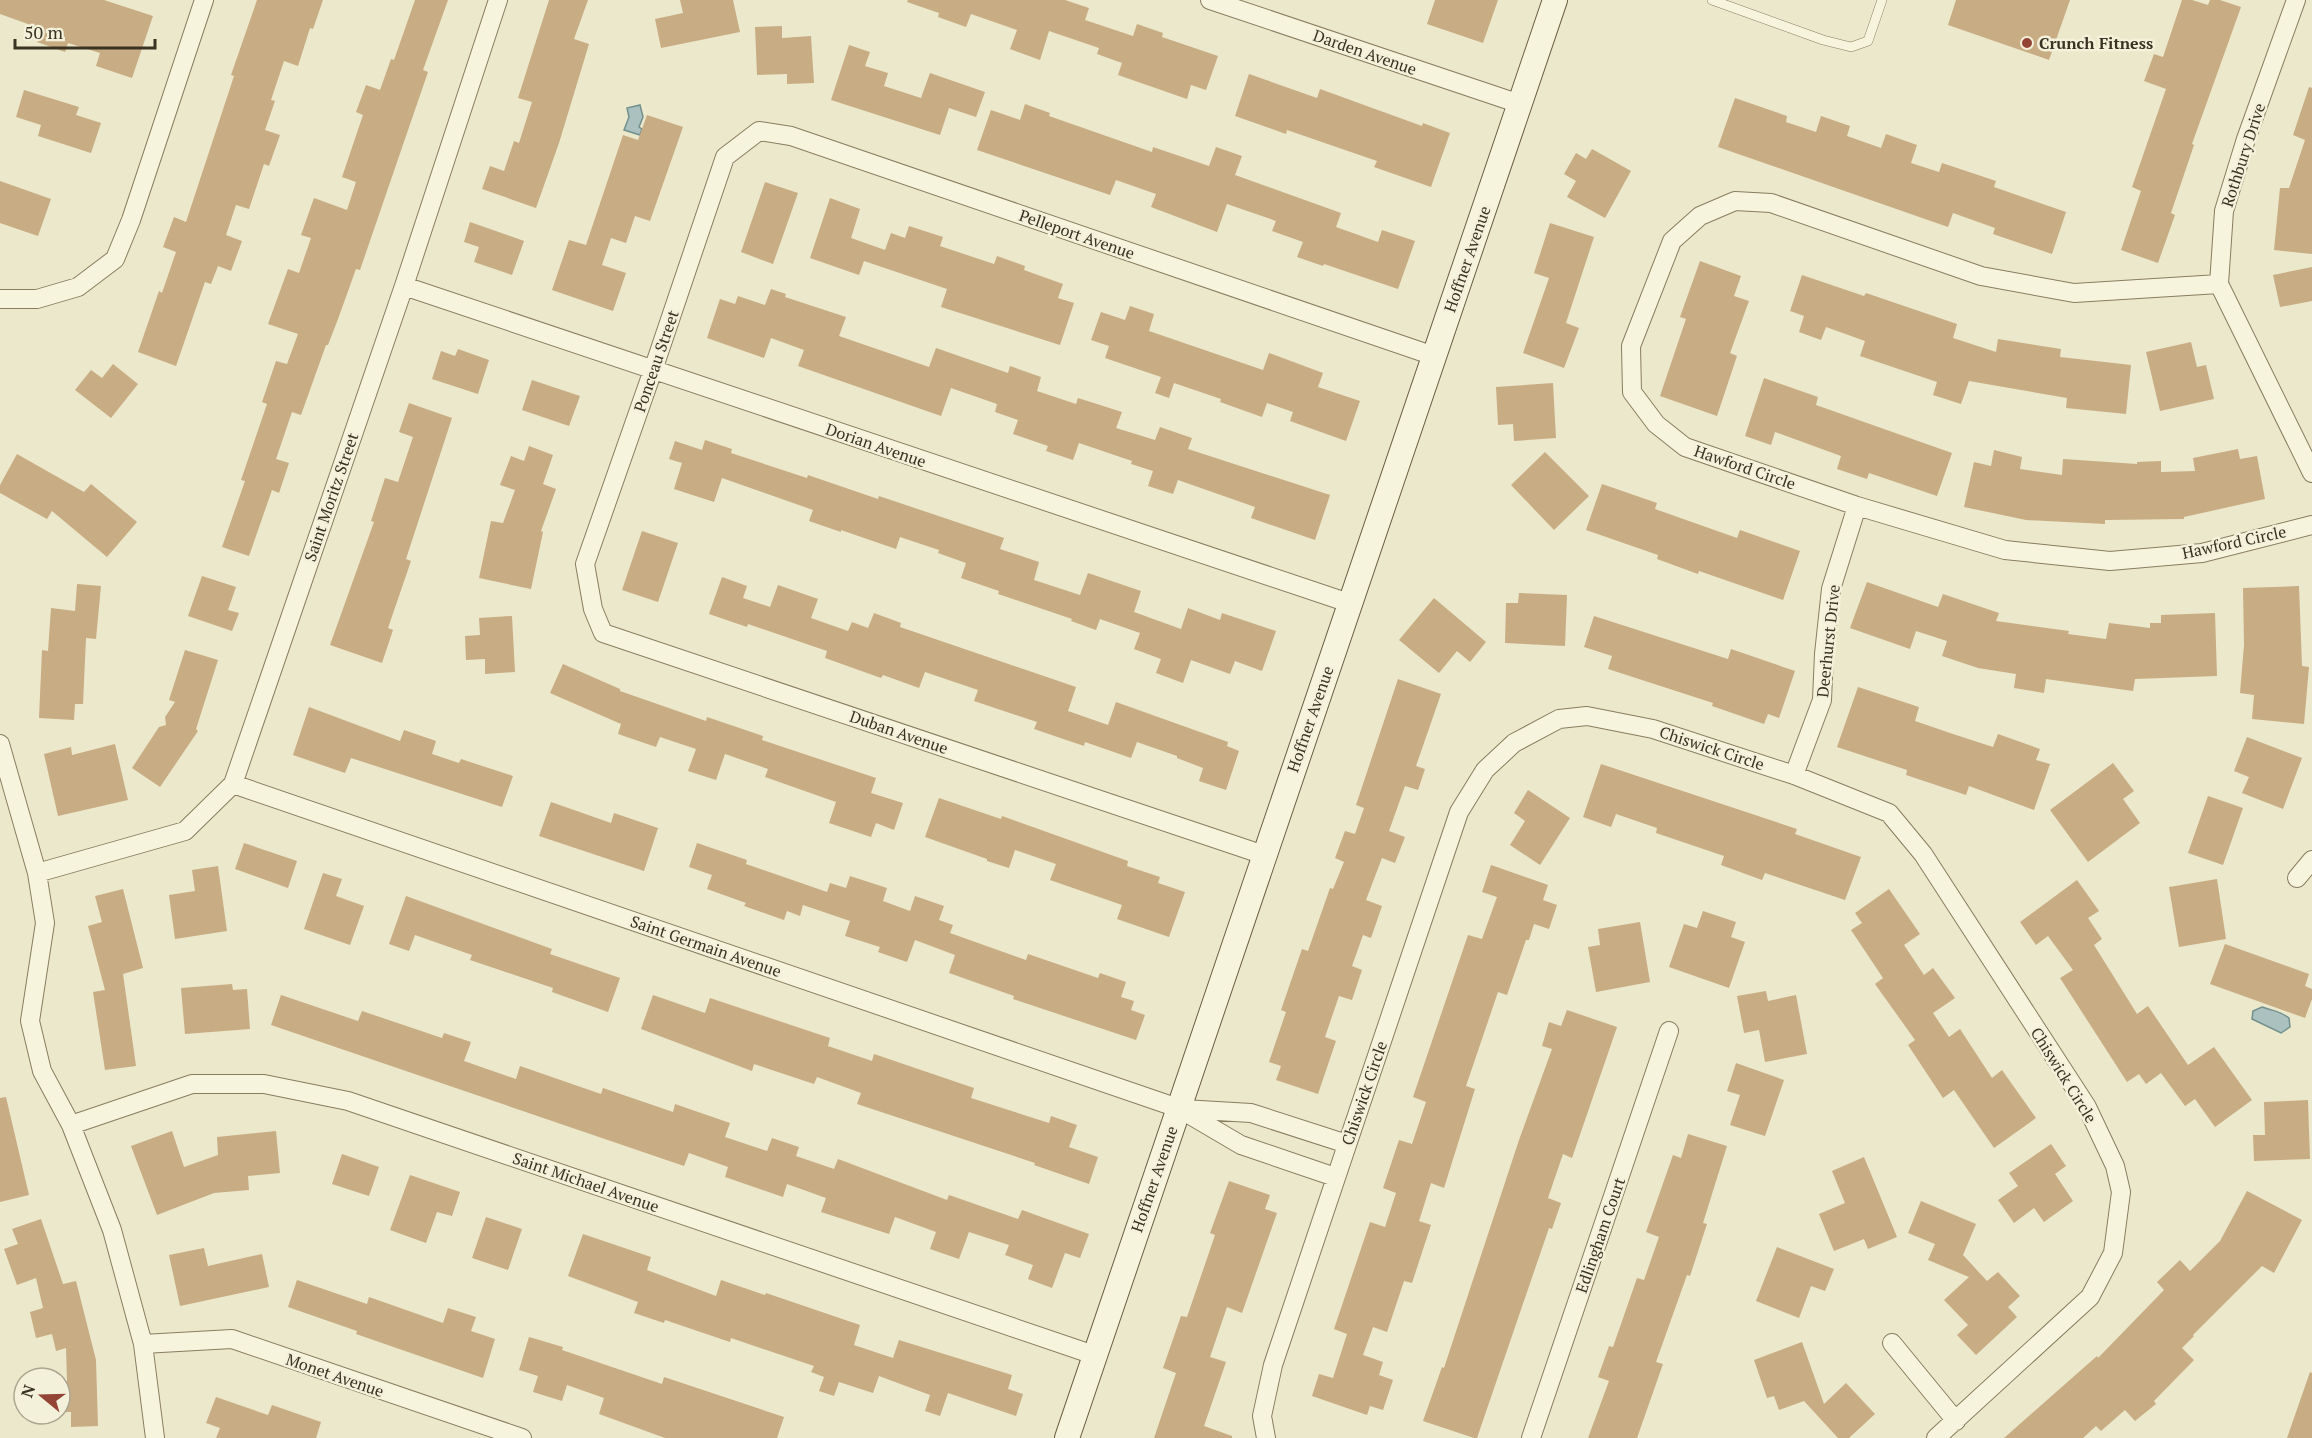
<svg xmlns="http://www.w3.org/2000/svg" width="2312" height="1438" viewBox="0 0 2312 1438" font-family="'PT Serif',serif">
	<rect width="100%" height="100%" fill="#ece8cb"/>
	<!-- water -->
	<path fill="#abc1bf" stroke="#71908d" stroke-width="1.5" d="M640,105L643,117L639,127L642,129L640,135L624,130L629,117L627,108Z
		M2262,1007C2273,1011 2280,1011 2289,1018L2290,1027L2281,1033L2252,1019L2253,1011Z"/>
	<!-- building -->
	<path fill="#c8ac83" d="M0,0H104L153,16L132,78L96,66L100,53L68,43L65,52L37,42L42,29L0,14Z
		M257,0H323L313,29L310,28L298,66L284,61L271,100L275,101L265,130L280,135L269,166L264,164L249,209L236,205L226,235L242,241L231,271L218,266L211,284L205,282L176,366L138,352L159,291L162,293L176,252L163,247L174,217L186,222L234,76L231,75Z
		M415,0H448L423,70L428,72L360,270L356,269L338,319L328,345H326L301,415L292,412L276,459L289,463L279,493L272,490L249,556L222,547L245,481L241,480L267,404L262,402L276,361L287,364L298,334L268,324L288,269L299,273L311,238L301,235L314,198L347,210L356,182L342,177L363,115L356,112L366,85L380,90L391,59L394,60Z
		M549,0H588L574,39L589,44L559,143L536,208L482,189L490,166L504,171L514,141L519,143L532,102L518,98Z
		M680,0H733L740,32L661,48L655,19L683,13Z
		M908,0H1065L1089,8L1085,20L1133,36L1137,24L1163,33L1162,37L1218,56L1206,90L1191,85L1187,99L1118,75L1122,63L1097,54L1099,48L1049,31L1040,60L1010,49L1017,30L971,14L966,27L938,17L939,13L907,2Z
		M1435,0H1498L1483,43L1427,24Z
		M1956,0H2070L2049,60L1948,25Z
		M2182,0H2192L2208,5L2210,0H2220L2241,7L2192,144L2194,145L2171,213L2175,215L2158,263L2121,250L2141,191L2132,187L2166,89L2144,81L2154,54L2163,57Z
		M782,26V38L811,36L814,83L787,84V74L757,75L755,27Z
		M849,45L870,52L865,66L888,73L884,86L921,98L930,73L985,92L976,117L949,108L940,135L831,100Z
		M1249,74L1317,98L1320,89L1422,126L1423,123L1450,133L1431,187L1374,167L1377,161L1287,130L1286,134L1235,116Z
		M2309,87L2312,88V254L2274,250L2280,188H2289L2305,140L2293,135Z
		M24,90L79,107L76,115L101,123L91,153L38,136L41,125L16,117Z
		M1735,98L1787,116L1786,122L1816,132L1821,116L1850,126L1847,136L1881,148L1886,134L1917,145L1911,163L1939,172L1942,163L1996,181L1994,187L2066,212L2052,254L1993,234L1995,228L1953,213L1948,227L1718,147Z
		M1025,104L1050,113L1049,116L1152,152L1153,147L1209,166L1216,147L1242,156L1235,175L1341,213L1336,227L1378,242L1382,230L1415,241L1398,289L1324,264L1323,266L1297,257L1303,242L1272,231L1276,221L1227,204L1217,232L1151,207L1156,194L1116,180L1110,195L977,150L991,110L1020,120Z
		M647,115L683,127L650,221L635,216L626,243L611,238L602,265L626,273L613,311L552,290L569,240L586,245L623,135L638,140Z
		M1592,149L1631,171L1605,218L1567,197L1576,181L1564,174L1576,153L1586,159Z
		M0,181L51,199L38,236L0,223Z
		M765,182L798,193L773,264L741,252Z
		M830,198L860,209L851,238L885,250L891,233L905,238L909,226L943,237L940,246L994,264L997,256L1025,266L1024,270L1063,284L1058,298L1074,303L1060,345L941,307L947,289L864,261L859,275L810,258Z
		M470,222L524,241L512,275L474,262L479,247L464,242Z
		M1550,223L1594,237L1566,323L1579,328L1564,368L1523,353L1549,278L1534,273Z
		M1700,261L1741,276L1734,296L1749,301L1730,353L1737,356L1717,416L1660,396L1686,319L1680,317Z
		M2312,267V301L2280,307L2273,275Z
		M1802,275L1864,296L1866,293L1957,324L1953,338L1996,352L1998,339L2061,349L2060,357L2131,365L2126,414L2066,408L2067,398L1969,381L1961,404L1933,395L1937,382L1860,356L1865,341L1826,327L1821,340L1799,332L1804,316L1790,311Z
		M771,289L786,294L785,297L846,317L839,336L929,367L936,348L1008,373L1010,366L1041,377L1037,391L1076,404L1078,398L1122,412L1116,428L1155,440L1160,427L1192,438L1188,449L1330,495L1315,540L1251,518L1255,507L1178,480L1173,494L1148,486L1153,471L1131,464L1132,461L1079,443L1073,460L1046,451L1048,446L1013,434L1018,420L995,412L997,404L951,388L941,416L798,366L804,350L771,338L764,358L707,338L720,299L735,304L738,296L765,305Z
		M1130,306L1154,314L1149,331L1263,370L1269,353L1323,373L1318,387L1360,401L1346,441L1290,421L1293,412L1267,403L1262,417L1220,402L1221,399L1174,383L1169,398L1155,393L1161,377L1105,358L1109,346L1091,340L1101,312L1125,320Z
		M2191,342L2197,367L2206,365L2214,399L2160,411L2146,352Z
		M458,349L489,360L478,394L432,379L441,351L455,356Z
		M113,364L138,384L111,418L75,390L91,370L102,378Z
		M1764,378L1818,397L1816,405L1952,453L1937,496L1869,473L1867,479L1837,469L1841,456L1775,432L1771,445L1745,436Z
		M532,380L580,396L569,426L522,410Z
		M1553,383L1556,438L1514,441L1513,424L1498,425L1496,387Z
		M409,403L452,418L406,559L411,561L388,628L393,630L382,663L330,645L374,522L371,521L385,478L398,482L413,437L399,432Z
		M705,440L732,449L731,453L807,478L808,475L878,499L879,496L1004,538L1000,549L1039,562L1034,580L1080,595L1088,573L1141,591L1134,612L1181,629L1188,608L1220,620L1222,613L1276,631L1262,671L1235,661L1230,674L1191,660L1183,683L1156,673L1161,659L1134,649L1140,633L1100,619L1096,630L1071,621L1072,619L998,594L999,591L961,578L966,563L938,553L939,550L900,537L896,549L841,530V532L809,521L813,510L722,478L714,502L674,489L682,463L669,459L675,441L702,450Z
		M529,446L553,455L543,484L556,489L541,531L543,532L531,589L479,578L491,521L503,523L515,490L500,485L511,456L524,461Z
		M2238,449L2240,459L2257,456L2265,499L2184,517V519L2105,520V524L2026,520L1964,507L1974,462L1991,466L1994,450L2022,457L2020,469L2062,475L2063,459L2137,464V462L2161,461V472L2195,471L2193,458Z
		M1545,452L1589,496L1554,530L1511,485Z
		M17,454L84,492L91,484L137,522L107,557L52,511L47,519L0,493V485Z
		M1602,484L1657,503L1655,509L1737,538L1740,530L1800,551L1783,600L1699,571L1698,574L1657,559L1658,555L1586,530Z
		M642,531L678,543L658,602L622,590Z
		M202,576L236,587L228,610L239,613L232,631L188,616Z
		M722,577L747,586L743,598L770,607L778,585L818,599L811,618L848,631L852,622L868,628L874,613L901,623L900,627L1076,687L1068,711L1108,725L1116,702L1228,742L1227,746L1239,751L1226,790L1199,781L1203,768L1177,758V756L1137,742L1131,758L1085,742L1084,746L1034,729L1037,722L974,701L978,690L925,672L919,688L883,675L881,678L825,658L827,651L748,624L747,627L709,614Z
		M1867,582L1938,607L1943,594L1999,613L1996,621L2069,631L2068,634L2106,639L2109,623L2150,628V623H2161V615L2215,613L2217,676L2135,679L2133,691L2046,679L2044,693L2014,688L2016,674L1978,668L1942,656L1947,641L1916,631L1910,649L1850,628Z
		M77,584L101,586L96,639L86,638L83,704H75L74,720L39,718L42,650L48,651L51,608L75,611Z
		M2299,586L2302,666L2309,667L2304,724L2252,719L2254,695L2240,693L2244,645L2243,588Z
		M1519,593L1567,595L1565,646L1505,643L1506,603H1518Z
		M1434,598L1486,642L1470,662L1457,651L1439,673L1399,640Z
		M512,616L515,672L485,674V659L466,660L465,636L480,635L479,618Z
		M1594,616L1728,659L1731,649L1795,671L1779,718L1768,714L1764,724L1712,706L1713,703L1608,669L1612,656L1584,647Z
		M185,650L218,660L196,729L198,731L160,787L132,768L159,727L166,725L165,717L175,702L169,700Z
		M563,664L620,689V691L706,721L707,717L763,736L762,740L876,778L871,793L903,803L894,830L876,823L871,837L829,823L836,802L765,777L768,769L725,754L716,780L688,771L696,749L660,737L656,747L618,734L621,724L550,693Z
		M1398,679L1441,694L1416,766L1425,769L1418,790L1405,786L1389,831L1405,837L1395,863L1382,858L1366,900L1382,906L1371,938L1363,935L1352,966L1362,970L1352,1000L1339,996L1325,1037L1336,1041L1318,1094L1276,1080L1281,1066L1269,1062L1286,1012L1281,1010L1302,949L1308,951L1330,888L1333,889L1344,862L1335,858L1345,831L1355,834L1364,808L1356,805Z
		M1858,687L1919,707L1915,721L1953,734L1993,747L1998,734L2040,749L2036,760L2050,764L2034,810L1969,786L1966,795L1906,775L1907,770L1837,747Z
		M309,707L400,741L404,730L436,741L432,754L459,763L461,759L513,776L502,807L351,758L345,773L293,755Z
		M2247,737L2302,758L2283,809L2242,793L2249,777L2234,771Z
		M115,744L128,800L58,816L44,754L71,747L72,755Z
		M2113,763L2134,791L2123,799L2140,823L2088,862L2050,810Z
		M1601,764L1797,829L1795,834L1861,857L1845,900L1765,873L1762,880L1721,865L1724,856L1656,833L1657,828L1616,814L1611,827L1583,817Z
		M1528,790L1570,818L1540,865L1510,845L1525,821L1514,813Z
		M2208,796L2243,808L2223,865L2188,853Z
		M939,798L1001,819L1002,816L1128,861L1127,866L1160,877L1158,883L1185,892L1169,937L1117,919L1122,905L1050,880L1056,864L1015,850L1009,868L987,861V859L925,837Z
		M551,802L611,823L614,813L658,828L644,871L539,836Z
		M244,843L297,861L288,888L235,869Z
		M697,843L747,860L746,864L827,892L830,883L846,888L850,876L887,888L883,901L910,911L915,896L944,906L939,920L953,925L950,933L1026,960L1028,954L1098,978L1100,973L1126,982L1121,997L1134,1001L1131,1010L1145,1015L1136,1040L1013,999L1014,996L949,973L955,955L915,940L907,962L878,952L880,947L845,936L850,921L803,905L800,916L787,911L784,920L744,906L746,903L707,889L712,875L689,867Z
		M1491,865L1548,885L1543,900L1557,905L1549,929L1534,924L1529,940H1526L1507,995L1498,992L1466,1086L1475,1089L1444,1188L1431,1183L1419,1221L1431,1225L1412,1283L1404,1281L1387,1332L1373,1327L1363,1355L1383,1362L1379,1375L1393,1380L1383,1410L1370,1406L1367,1415L1312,1396L1319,1374L1333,1378L1347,1334L1334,1329L1370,1222L1385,1227L1396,1193L1383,1188L1399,1140L1412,1144L1426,1102L1413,1097L1468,935L1482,939L1497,897L1482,892Z
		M218,866L227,931L175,939L169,895L195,891L192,870Z
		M323,873L342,879L336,896L364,906L350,945L304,929Z
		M2217,879L2226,939L2179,947L2169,887Z
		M2077,880L2099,911L2088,918L2102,939L2094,945L2137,1014L2148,1006L2188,1065L2214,1047L2252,1100L2215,1127L2195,1099L2185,1106L2161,1073L2146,1084L2139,1074L2127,1082L2060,978L2073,970L2048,936L2036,945L2020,922Z
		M123,889L143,968L123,974L136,1066L105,1070L93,992L105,990L88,926L102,922L95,896Z
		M1889,889L1920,934L1904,945L1924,975L1933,968L1955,998L1933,1013L1949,1037L1960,1029L1992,1078L2002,1070L2036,1118L1994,1148L1954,1090L1943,1098L1908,1045L1915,1040L1875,984L1883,978L1851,930L1862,923L1855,913Z
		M406,896L552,949L550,954L620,978L608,1012L552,992L553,988L470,960L472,955L415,935L409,951L389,944Z
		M1703,911L1736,922L1731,937L1745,942L1729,988L1669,967L1684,924L1697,928Z
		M1640,922L1650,982L1596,992L1588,947L1600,945L1598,929Z
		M2225,944L2309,974L2305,986L2312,989V999L2305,1018L2210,984Z
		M232,984L233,990L247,989L250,1029L185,1034L181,988Z
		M1766,991L1768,1001L1796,995L1807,1054L1765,1062L1759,1030L1744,1033L1737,996Z
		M281,995L358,1021L362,1011L442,1038L444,1033L471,1042L464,1061L516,1079L520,1066L601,1094L603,1088L673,1112L675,1104L730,1123L725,1137L767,1151L772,1138L799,1147L796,1156L834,1169L838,1159L947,1200L949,1195L1018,1219L1022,1210L1089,1234L1080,1258L1065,1253L1052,1288L1028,1279L1033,1265L1005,1255L1009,1245L969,1232L959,1259L930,1249L936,1232L895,1217L889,1234L821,1212L826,1198L787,1184L783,1197L725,1177L728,1167L689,1153L684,1166L271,1025Z
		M653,995L705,1013L710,998L830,1038L828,1046L872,1061L874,1054L974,1088L971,1098L1049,1123L1051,1116L1077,1125L1069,1147L1098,1157L1089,1184L1034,1165L1035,1163L857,1104L861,1093L817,1077L814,1084L754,1064L752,1071L641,1029Z
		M1567,1010L1617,1027L1572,1158L1563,1154L1548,1198L1561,1203L1552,1229L1549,1228L1477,1438H1474L1423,1421L1442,1367L1444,1368L1519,1140L1552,1049L1542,1046L1549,1022L1561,1026Z
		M1736,1063L1784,1080L1765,1136L1730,1125L1740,1095L1727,1091Z
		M6,1097L29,1195L0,1202V1098Z
		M2308,1100L2310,1159L2254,1161L2253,1135H2265L2264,1102Z
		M172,1131L184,1167L218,1155L217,1137L276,1131L280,1173L248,1176L249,1190L214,1193L157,1215L131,1146Z
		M1688,1134L1727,1146L1703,1223L1707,1224L1690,1276L1687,1275L1656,1362L1663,1364L1637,1438H1588L1609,1381L1598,1377L1609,1346L1613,1347L1637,1278L1644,1280L1659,1237L1646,1232L1673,1155L1681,1158Z
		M2051,1144L2066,1166L2055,1174L2073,1201L2044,1222L2034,1208L2014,1223L1998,1200L2018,1186L2009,1173Z
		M342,1154L379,1167L369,1196L332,1184Z
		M1864,1157L1897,1237L1868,1249L1864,1239L1834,1251L1819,1214L1845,1203L1832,1171Z
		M410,1175L460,1192L452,1216L437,1212L426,1243L390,1230Z
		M1229,1181L1270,1195L1265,1209L1277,1213L1242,1313L1227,1307L1210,1357L1226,1362L1204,1426L1232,1436V1438H1154L1176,1373L1163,1368L1181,1316L1187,1317L1215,1235L1210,1233Z
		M2247,1191L2302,1220L2274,1273L2262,1266L2193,1335L2194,1336L2182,1348L2194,1360L2154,1401L2156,1404L2135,1421L2125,1410L2101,1431L2096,1426L2083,1438H2004L2097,1356L2098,1358L2164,1290L2157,1282L2180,1260L2190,1271L2220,1241Z
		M1921,1201L1976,1224L1963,1255L1987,1281L1998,1272L2020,1296L2008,1307L2017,1317L1976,1355L1957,1335L1968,1325L1944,1300L1969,1277L1928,1260L1935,1244L1908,1233Z
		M486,1217L522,1229L508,1270L472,1258Z
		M41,1219L63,1284L76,1281L96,1360L98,1426L71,1427V1412H60V1381H67L66,1348L56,1351L52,1334L36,1338L30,1312L43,1308L36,1278L17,1285L4,1249L18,1244L12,1229Z
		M583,1234L651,1257L647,1270L716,1296L721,1280L765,1295L766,1293L860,1325L854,1345L893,1358L899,1340L1012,1375L1008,1389L1023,1394L1016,1416L948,1393L940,1416L925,1411L930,1395L879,1376L873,1393L839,1382L834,1396L819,1391L824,1377L811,1372L814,1366L731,1338L730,1342L665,1320L664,1323L634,1313L638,1302L568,1276Z
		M1777,1247L1834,1269L1825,1291L1811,1286L1799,1318L1756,1301Z
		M204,1248L208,1266L262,1254L269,1287L180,1306L169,1255Z
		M297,1280L367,1304L369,1297L443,1323L448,1308L476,1317L471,1331L495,1339L483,1378L356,1334L357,1331L288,1307Z
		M529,1337L563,1347L562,1350L662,1384L664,1377L784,1417L777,1438H665L599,1414L604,1398L567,1385L562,1401L533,1392L538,1376L519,1370Z
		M1802,1342L1824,1404L1846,1383L1875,1414L1849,1438H1838L1804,1401L1779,1410L1774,1396L1767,1398L1754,1360Z
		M2310,1372L2312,1373V1438H2287Z
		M216,1397L268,1415L272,1405L321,1422L316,1438H216L220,1428L206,1423Z"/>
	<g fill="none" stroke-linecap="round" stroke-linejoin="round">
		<!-- lane casing -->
		<g stroke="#887d60" stroke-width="10">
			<path id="lane" d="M1712,0L1823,40L1851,47L1868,41L1882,0"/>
		</g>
		<!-- street casing -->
		<g stroke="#887d60" stroke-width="20">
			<path id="street" d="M1210,0L1520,104
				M2296,0L2246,139L2224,211L2219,284L2312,473
				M2219,284L2074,293L1981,276L1771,203L1735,201L1700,216L1672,241L1631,346L1632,392L1656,424L1685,447L1857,506L2005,550L2110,561L2202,553L2312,525
				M404,286L1349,603
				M0,299H37L78,287L115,259L131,220L204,0
				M0,744L37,873L45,923L30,1021L42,1071L71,1125L112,1230L143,1344L155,1438
				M1794,775L1822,700L1824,654L1831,589L1857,506
				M233,784L1178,1108L1241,1145L1335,1177
				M1264,855L603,633L593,609L585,564L653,370L725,157L759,131L791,136L1434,356
				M37,873L185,831L233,784L404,286L498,0
				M2297,878L2312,860
				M1183,1109L1251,1113L1347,1144
				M71,1125L192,1084H264L348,1101L1094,1355
				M1892,1343L1956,1421
				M143,1344L232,1339L522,1438
				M1266,1438L1262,1416L1273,1365L1459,812L1485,770L1514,743L1559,719L1587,716L1653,729L1794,775L1889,813L1923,854L2087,1107L2115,1166L2121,1192L2113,1253L2090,1297L1936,1438
				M1531,1438L1669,1031"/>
		</g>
		<!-- secondary casing -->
		<g stroke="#6a5e43" stroke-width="26">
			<path id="secondary" d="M1067,1438L1555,0"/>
		</g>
		<!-- lane -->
		<use href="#lane" stroke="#f7f4de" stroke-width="9"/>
		<!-- street -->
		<use href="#street" stroke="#f7f4de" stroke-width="18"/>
		<!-- secondary -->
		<use href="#secondary" stroke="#f7f4de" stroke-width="24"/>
	</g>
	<!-- markers -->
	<circle fill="#934434" stroke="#f4f1da" stroke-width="2" cx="2027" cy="43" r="6"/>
	<g text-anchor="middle" stroke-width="5" stroke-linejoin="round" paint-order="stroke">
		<!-- poi labels -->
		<g font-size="16" font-weight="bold" fill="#3a3222" stroke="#f4f1da" text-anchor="start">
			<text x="2039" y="49">Crunch Fitness</text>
		</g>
		<!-- street labels -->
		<g font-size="16" fill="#3a3222" stroke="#f4f1da">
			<text transform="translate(1365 52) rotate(19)" y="6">Darden Avenue</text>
			<text transform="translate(2243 155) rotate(-72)" y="6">Rothbury Drive</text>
			<text transform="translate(1077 234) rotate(19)" y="6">Pelleport Avenue</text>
			<text transform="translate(1467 259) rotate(-71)" y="6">Hoffner Avenue</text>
			<text transform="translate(656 361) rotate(-71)" y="6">Ponceau Street</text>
			<text transform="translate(876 445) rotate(19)" y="6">Dorian Avenue</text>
			<text transform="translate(1745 467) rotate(19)" y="6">Hawford Circle</text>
			<text transform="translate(331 497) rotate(-71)" y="6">Saint Moritz Street</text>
			<text transform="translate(2234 542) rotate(-12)" y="6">Hawford Circle</text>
			<text transform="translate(1828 641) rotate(-84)" y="6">Deerhurst Drive</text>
			<text transform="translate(1310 719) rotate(-71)" y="6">Hoffner Avenue</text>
			<text transform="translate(899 732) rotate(19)" y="6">Duban Avenue</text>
			<text transform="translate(1712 748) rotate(18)" y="6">Chiswick Circle</text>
			<text transform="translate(706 946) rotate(19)" y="6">Saint Germain Avenue</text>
			<text transform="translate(2064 1075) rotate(58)" y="6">Chiswick Circle</text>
			<text transform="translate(1364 1093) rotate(-71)" y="6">Chiswick Circle</text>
			<text transform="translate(1154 1179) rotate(-71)" y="6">Hoffner Avenue</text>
			<text transform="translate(586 1182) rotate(19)" y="6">Saint Michael Avenue</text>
			<text transform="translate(1600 1235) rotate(-71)" y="6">Edlingham Court</text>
			<text transform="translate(335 1375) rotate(19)" y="6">Monet Avenue</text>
		</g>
	</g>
	<!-- north arrow -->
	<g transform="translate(42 1396) rotate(289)"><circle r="28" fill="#f4f1da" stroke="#aaa590" stroke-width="1.5"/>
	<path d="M0-4.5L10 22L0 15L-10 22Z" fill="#934434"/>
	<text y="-9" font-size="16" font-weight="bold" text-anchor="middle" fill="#3a3222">N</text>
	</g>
	<!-- scale -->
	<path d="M15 39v9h140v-9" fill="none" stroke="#3a3222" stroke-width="3"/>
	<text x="24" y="39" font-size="18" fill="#3a3222" stroke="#f4f1da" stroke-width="4.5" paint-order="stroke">50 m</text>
</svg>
